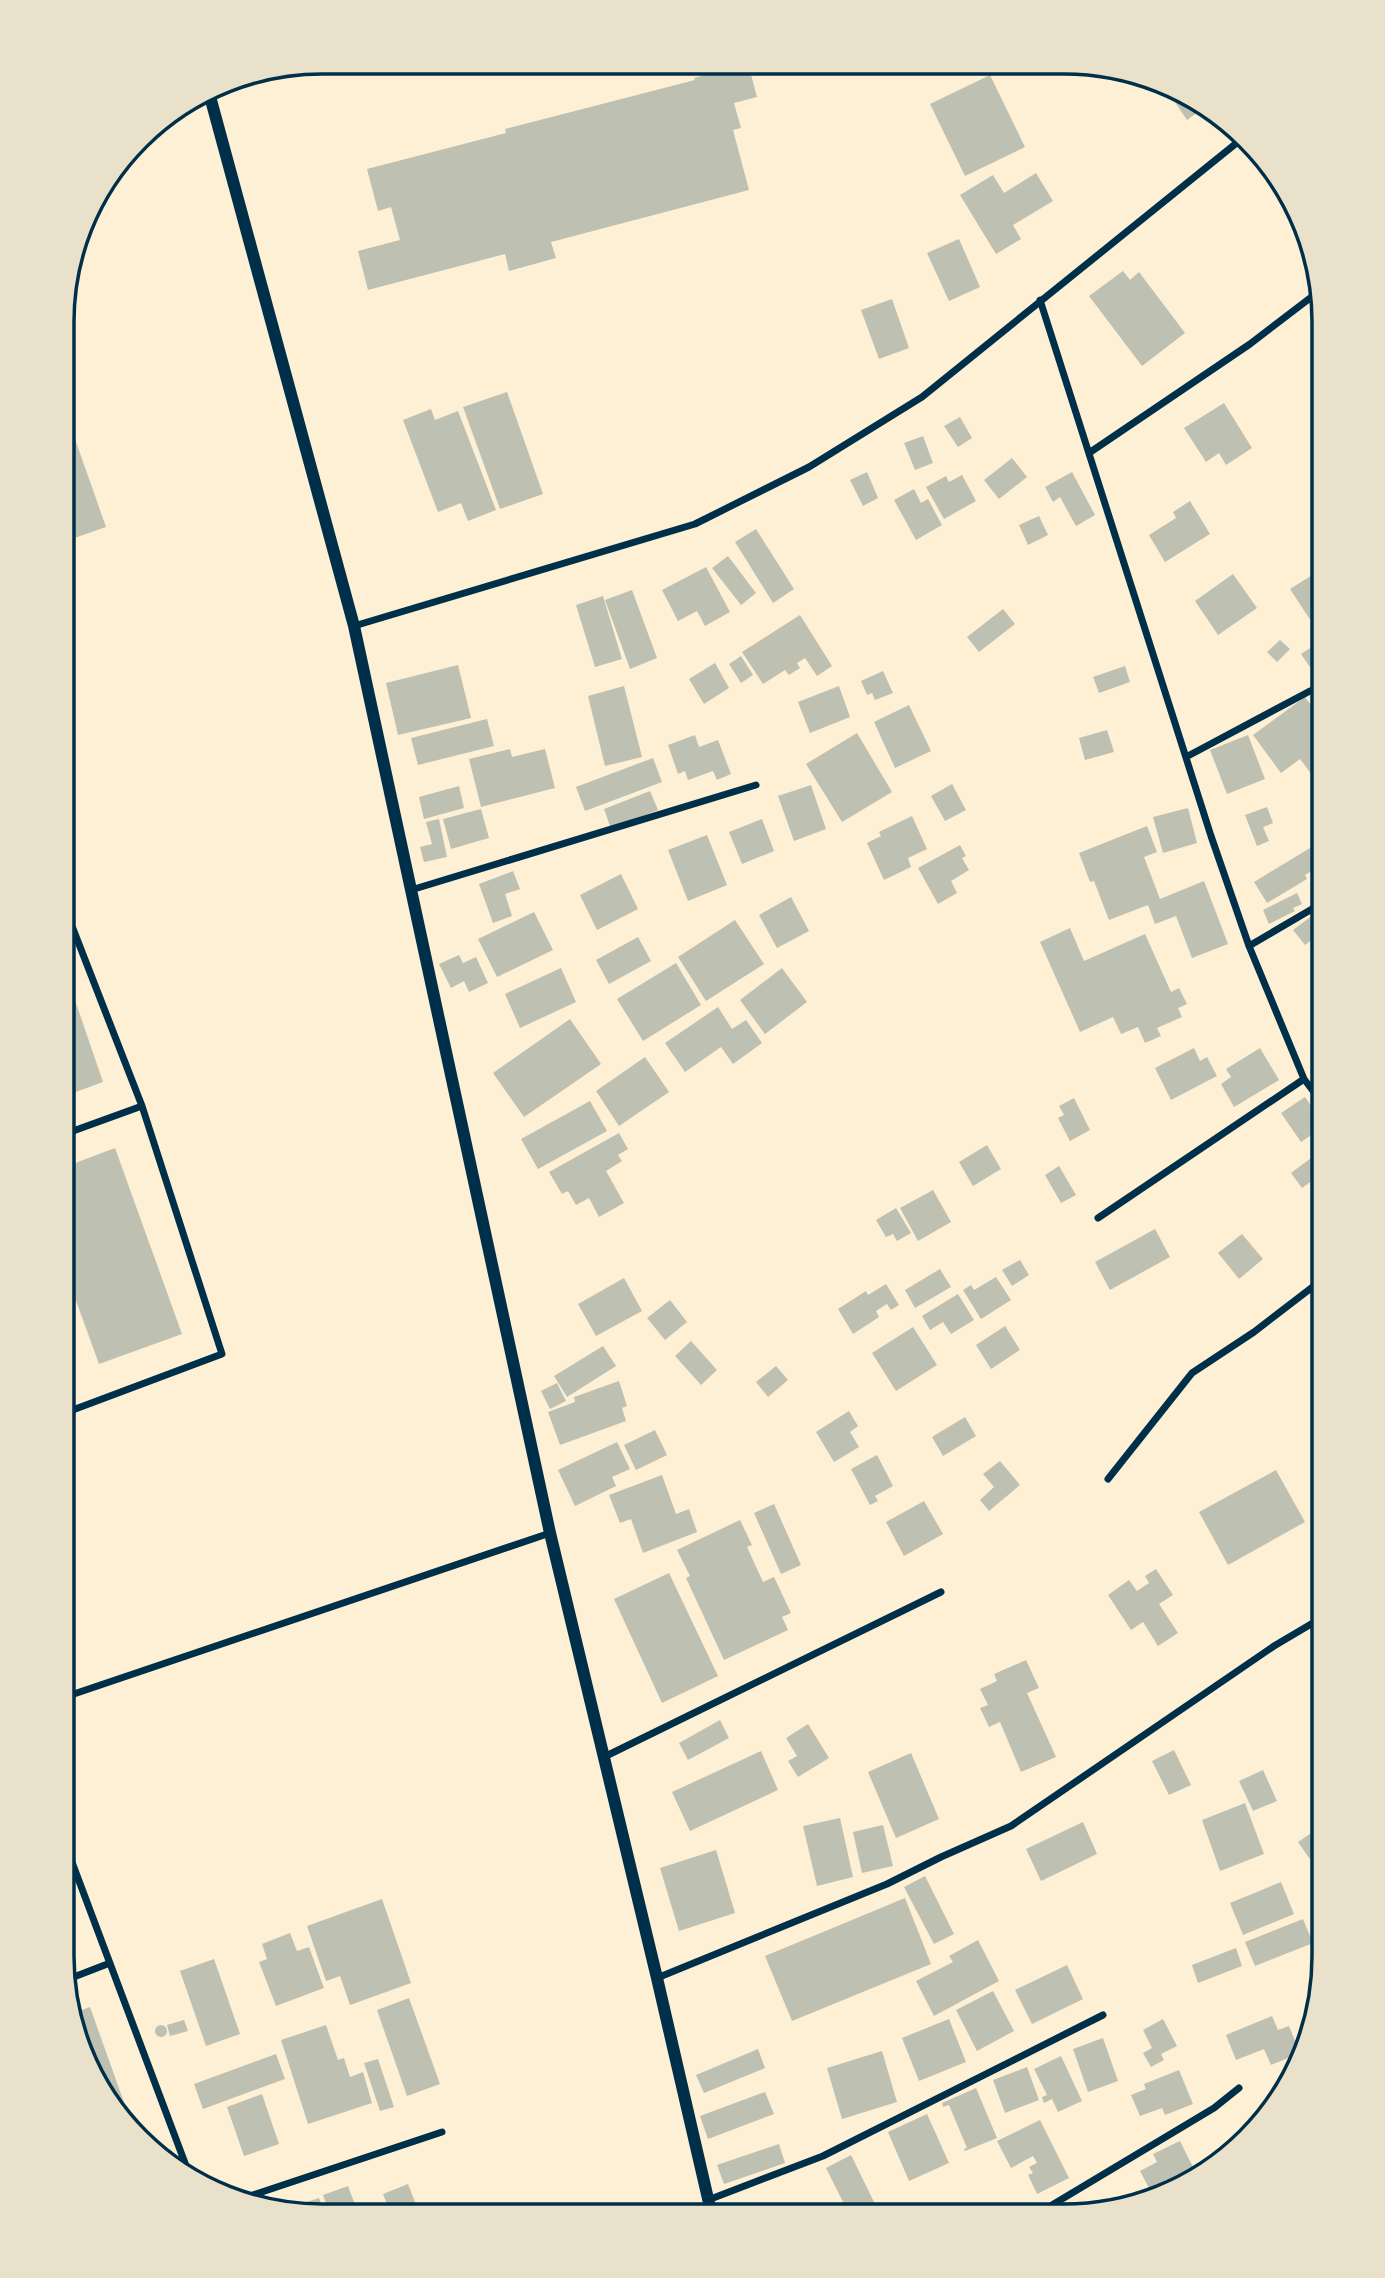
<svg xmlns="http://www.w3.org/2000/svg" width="1385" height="2278" viewBox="0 0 1385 2278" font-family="'Public Sans',sans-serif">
	<rect width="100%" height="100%" fill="#fdf0d5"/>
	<!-- building -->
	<path fill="#bec0b2" d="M748,63L757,97L734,103L741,128L733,130L749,190L551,242L556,258L509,271L505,254L368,290L358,251L400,240L391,207L378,211L367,169L506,133L505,129L695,80L694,78Z
		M990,75L1025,147L965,176L930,104Z
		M1160,80L1164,81L1206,106L1187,120Z
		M1036,173L1053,201L1013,225L1021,239L996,254L960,195L993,175L1004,193Z
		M959,239L980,287L949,301L927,253Z
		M1123,271L1130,280L1139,272L1185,333L1142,366L1089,296Z
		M892,299L909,348L879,359L861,310Z
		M1320,303L1324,321V325L1312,309Z
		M507,392L543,494L500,509L463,407Z
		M1224,403L1252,448L1226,465L1219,453L1206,462L1184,428Z
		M63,405L106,527L63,542Z
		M431,409L435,420L458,411L496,510L468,521L461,503L438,512L403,420Z
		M960,417L972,438L958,447L944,426Z
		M923,436L933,463L915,470L904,443Z
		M1012,458L1027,477L999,499L984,480Z
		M867,472L878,498L863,506L850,480Z
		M1072,472L1095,515L1076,526L1060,497L1053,502L1045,487Z
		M962,475L976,501L944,519L926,487L946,476L949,482Z
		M914,489L921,503L928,499L942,525L916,540L894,500Z
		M1190,501L1210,534L1165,562L1149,535L1176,518L1173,512Z
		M1039,516L1048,535L1028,545L1019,525Z
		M756,529L794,589L773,603L735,542Z
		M728,556L756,593L741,605L712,568Z
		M706,567L730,612L705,626L697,611L678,621L662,590Z
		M1233,574L1257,608L1218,635L1195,601Z
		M1314,574L1324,589V612L1311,621L1290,589Z
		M632,590L657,658L630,669L605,600Z
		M603,596L622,659L595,667L576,605Z
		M1003,609L1015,624L979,652L967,637Z
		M800,615L832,666L817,676L805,658L797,663L800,668L789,675L785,670L763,684L742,652Z
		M1280,640L1290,649L1277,662L1267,652Z
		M1318,643L1324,652V662L1312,670L1301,654Z
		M741,656L753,675L741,683L729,664Z
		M715,663L729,688L704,704L689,679Z
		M458,665L471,718L398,735L386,683Z
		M1125,666L1130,682L1099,693L1093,677Z
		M883,671L893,693L875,700L872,693L867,695L861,681Z
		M624,686L642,757L605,766L588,696Z
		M839,686L850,717L810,733L798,702Z
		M1305,697L1324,722V791L1300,759L1281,773L1253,735Z
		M909,705L931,751L895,768L874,722Z
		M487,719L494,746L418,765L411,738Z
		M1107,730L1114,752L1085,760L1079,738Z
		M857,733L892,792L842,822L806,764Z
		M695,735L699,747L718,740L731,774L717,780L713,771L688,780L685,771L678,774L668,745Z
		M1248,735L1265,779L1227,794L1210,750Z
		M510,749L512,757L545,749L555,788L481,807L469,759Z
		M653,758L662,782L585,811L576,787Z
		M952,784L966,810L945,821L931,796Z
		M811,785L826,829L794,841L778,796Z
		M459,786L464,808L424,819L419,797Z
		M650,791L658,810L611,829L604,809Z
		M1267,807L1273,823L1263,827L1269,841L1257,846L1245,815Z
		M1188,808L1197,843L1163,853L1153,817Z
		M481,809L489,838L451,849L443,819Z
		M912,816L927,849L908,858L911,867L884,880L867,843L881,836L879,832Z
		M439,819L447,857L424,862L420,847L432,844L426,822Z
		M762,819L774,851L742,864L729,832Z
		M1147,826L1157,852L1144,857L1160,899L1204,881L1228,944L1192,958L1176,916L1155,924L1148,905L1109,920L1094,881L1090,882L1079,853Z
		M707,835L727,885L688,901L668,850Z
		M1320,842L1324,848V864L1305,875L1307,879L1267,903L1254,882Z
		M960,845L966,856L962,858L969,870L951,881L957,893L938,904L918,868Z
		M513,871L520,889L505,894L512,916L493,923L479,884Z
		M621,874L638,909L597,930L580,895Z
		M1297,893L1302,904L1293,908L1295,911L1269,924L1263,910Z
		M791,897L809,931L777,948L759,915Z
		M1321,909L1324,912V931L1305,945L1293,930Z
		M534,912L553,950L497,977L478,939Z
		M735,920L764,964L706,1001L678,957Z
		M1070,928L1084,961L1145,934L1171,992L1179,988L1187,1004L1178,1008L1182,1017L1157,1028L1161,1036L1145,1043L1138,1027L1121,1034L1113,1017L1080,1032L1040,942Z
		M638,937L651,961L609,984L596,960Z
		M459,955L463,963L476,957L488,983L469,992L464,981L451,988L439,964Z
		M676,963L701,1005L643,1041L617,999Z
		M63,965L103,1082L62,1097Z
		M561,968L576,1002L520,1028L505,994Z
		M782,968L807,1002L765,1034L740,1000Z
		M1324,976V1006L1310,986Z
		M718,1007L732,1029L746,1020L762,1043L733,1064L721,1047L685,1072L665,1043Z
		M570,1019L601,1064L524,1117L493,1073Z
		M1194,1048L1200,1061L1207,1057L1217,1076L1171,1100L1155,1068Z
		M1260,1048L1279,1080L1234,1107L1221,1084L1231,1077L1226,1069Z
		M645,1057L669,1092L619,1126L596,1091Z
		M1305,1097L1323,1123V1127L1301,1142L1281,1113Z
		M1074,1098L1090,1130L1070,1141L1058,1118L1064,1115L1059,1106Z
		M590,1101L607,1131L538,1169L521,1139Z
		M619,1133L628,1149L618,1155L622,1161L606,1171L624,1203L599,1217L589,1198L576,1205L568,1191L562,1194L549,1172Z
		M987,1145L1001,1169L973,1186L959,1162Z
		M115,1148L182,1334L99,1364L62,1262V1168Z
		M1323,1149V1180L1320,1175L1302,1188L1291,1173Z
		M1059,1166L1076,1195L1061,1203L1045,1175Z
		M933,1190L951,1222L918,1241L900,1208Z
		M896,1208L911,1233L897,1241L893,1234L886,1237L876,1220Z
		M1155,1229L1170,1257L1110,1290L1095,1262Z
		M1242,1234L1263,1259L1239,1279L1218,1253Z
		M1020,1260L1029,1275L1012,1286L1002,1270Z
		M940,1269L951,1287L915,1308L905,1290Z
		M996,1277L1011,1300L981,1319L963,1290L971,1285L974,1290Z
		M624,1278L642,1311L596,1336L578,1304Z
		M886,1284L899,1305L891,1310L887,1304L876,1311L879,1317L853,1334L838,1309L866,1291L868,1295Z
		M958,1294L974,1320L951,1334L943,1322L930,1330L922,1316Z
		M670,1300L687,1322L665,1340L647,1318Z
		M1005,1326L1020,1350L991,1369L976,1345Z
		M913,1327L937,1365L896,1391L872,1353Z
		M691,1341L717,1370L701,1385L675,1356Z
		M62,1346L71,1368L62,1371Z
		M603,1346L616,1366L567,1397L554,1376Z
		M776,1366L788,1380L768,1397L756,1382Z
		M619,1381L627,1406L622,1408L626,1421L560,1445L548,1412L575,1402L574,1397Z
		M557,1383L566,1401L550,1409L541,1391Z
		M849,1411L858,1426L850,1432L859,1447L834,1462L816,1432Z
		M965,1417L976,1436L943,1456L932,1437Z
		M655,1430L667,1455L636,1470L624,1445Z
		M617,1442L630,1469L612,1477L616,1486L575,1506L558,1470Z
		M877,1455L893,1486L875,1496L878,1501L870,1505L851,1469Z
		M1000,1461L1020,1485L989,1511L980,1500L994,1487L983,1474Z
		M1276,1470L1305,1522L1228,1565L1199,1512Z
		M662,1475L676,1514L689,1509L697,1532L643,1553L631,1519L620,1523L609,1495Z
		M924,1501L943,1534L904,1556L886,1522Z
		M774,1504L801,1565L781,1574L754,1513Z
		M740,1520L752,1545L747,1547L763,1582L774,1577L791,1613L782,1617L788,1630L724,1660L686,1578L690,1576L677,1550Z
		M1156,1569L1173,1595L1159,1604L1178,1633L1158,1646L1143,1622L1131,1630L1108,1595L1129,1580L1137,1591L1149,1583L1145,1576Z
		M669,1573L718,1676L662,1703L614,1599Z
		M1026,1660L1039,1688L1027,1693L1056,1757L1021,1772L1000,1722L989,1727L980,1708L988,1705L980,1689L997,1681L994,1674Z
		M720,1720L729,1738L688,1760L679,1743Z
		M808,1724L829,1758L798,1777L788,1761L797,1756L786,1738Z
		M1174,1750L1191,1785L1169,1795L1152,1761Z
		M761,1751L778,1790L690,1831L672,1792Z
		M911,1753L939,1819L896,1838L868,1772Z
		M1263,1770L1277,1801L1253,1811L1239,1781Z
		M1245,1803L1264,1854L1220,1871L1202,1820Z
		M840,1818L853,1877L817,1886L803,1826Z
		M1083,1822L1097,1854L1041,1881L1026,1849Z
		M883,1825L893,1866L862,1873L853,1832Z
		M1323,1825V1878L1298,1842Z
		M716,1850L735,1913L679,1931L660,1868Z
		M925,1876L954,1934L934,1944L904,1887Z
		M1281,1882L1294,1914L1243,1935L1230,1903Z
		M905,1898L931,1964L792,2021L765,1956Z
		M382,1899L411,1983L350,2005L340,1976L326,1981L307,1926Z
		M1303,1919L1313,1943L1255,1966L1245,1942Z
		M290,1933L297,1951L309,1947L324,1988L276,2006L259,1962L267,1959L262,1944Z
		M978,1940L999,1981L934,2016L916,1981L953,1962L949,1956Z
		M1236,1948L1242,1966L1198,1983L1192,1965Z
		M214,1959L240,2034L206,2046L180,1971Z
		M1067,1965L1083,1999L1032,2024L1015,1990Z
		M993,1991L1014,2031L977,2051L956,2010Z
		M409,1998L440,2084L407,2096L377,2010Z
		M90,2007L136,2136L115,2115L81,2056L72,2014Z
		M1272,2016L1278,2030L1289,2026L1300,2053L1271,2065L1264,2049L1236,2060L1226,2035Z
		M949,2019L966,2062L919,2081L902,2038Z
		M1163,2019L1177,2046L1161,2054L1164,2060L1151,2067L1143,2053L1152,2048L1143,2030Z
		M184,2020L188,2031L170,2036L167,2025Z
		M326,2025L338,2060L344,2058L350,2077L363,2072L372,2103L308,2124L281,2040Z
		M155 2031a6 6 0 1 1 12 0a6 6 0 1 1-12 0Z
		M1103,2038L1118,2081L1088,2092L1073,2049Z
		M758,2049L765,2068L704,2093L696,2075Z
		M882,2051L897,2102L842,2119L827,2068Z
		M276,2054L285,2079L203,2109L194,2084Z
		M1061,2056L1082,2101L1058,2112L1052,2099L1044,2103L1042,2097L1047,2095L1034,2069Z
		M378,2059L394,2107L380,2111L364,2063Z
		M1027,2067L1039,2100L1005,2113L993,2080Z
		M1179,2070L1193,2104L1165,2115L1162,2108L1140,2116L1131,2095L1146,2089L1144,2084Z
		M976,2088L997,2138L965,2151L964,2149L967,2148L949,2105L943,2107L942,2103Z
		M765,2092L774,2114L708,2139L700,2116Z
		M262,2094L279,2144L244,2156L227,2107Z
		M1271,2113L1270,2115L1243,2142L1241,2138L1245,2136L1241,2129Z
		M927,2114L949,2163L909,2181L888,2132Z
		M1040,2120L1069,2178L1037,2194L1028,2175L1033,2173L1029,2167L1037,2163L1033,2156L1011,2168L997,2141Z
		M1180,2141L1196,2173L1183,2180L1185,2184L1163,2197L1127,2204L1125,2201L1149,2188L1140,2171L1157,2162L1153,2154Z
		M779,2144L785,2163L724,2184L717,2165Z
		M1228,2150L1231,2154L1222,2163L1203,2174L1200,2168Z
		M851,2155L875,2204L850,2216L826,2168Z
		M408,2184L420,2215H391L383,2194Z
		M348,2186L359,2215H330L323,2195Z
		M319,2198L325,2215H304L300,2204Z
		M912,2205L918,2216H901L899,2212Z
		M819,2206L825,2216H803Z
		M892,2206L896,2216H864Z"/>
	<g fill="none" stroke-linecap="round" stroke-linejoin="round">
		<!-- minor -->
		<path stroke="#003049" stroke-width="7" d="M1040,300L1211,836L1249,946L1304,1079L1323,1104
			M1089,453L1250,344L1318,292
			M354,626L695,524L809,467L922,397L1244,137
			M1186,757L1310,691L1324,686
			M411,890L756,785
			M1249,946L1324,902
			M62,1135L142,1106
			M1098,1218L1304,1079
			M62,1414L222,1354L142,1106L63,903
			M1108,1479L1192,1373L1254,1332L1323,1279
			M62,1698L550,1533
			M604,1757L941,1592
			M61,1833L191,2179
			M657,1978L887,1884L941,1857L1011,1826L1274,1646L1323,1617
			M66,1980L110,1963
			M708,2200L823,2156L1103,2015
			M235,2201L442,2132
			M1032,2217L1214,2108L1239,2088"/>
		<!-- tertiary -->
		<path stroke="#003049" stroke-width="12" d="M208,89L354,626L550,1533L657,1978L712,2216"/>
	</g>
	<!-- crop -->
	<path d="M0 0H1385V2278H0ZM322 74H1064A248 248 0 0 1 1312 322V1956A248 248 0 0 1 1064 2204H322A248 248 0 0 1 74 1956V322A248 248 0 0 1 322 74Z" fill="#e9e1ca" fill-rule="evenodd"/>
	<path fill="none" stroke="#003049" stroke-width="3.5" d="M322 74H1064A248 248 0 0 1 1312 322V1956A248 248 0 0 1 1064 2204H322A248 248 0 0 1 74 1956V322A248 248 0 0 1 322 74Z"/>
</svg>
